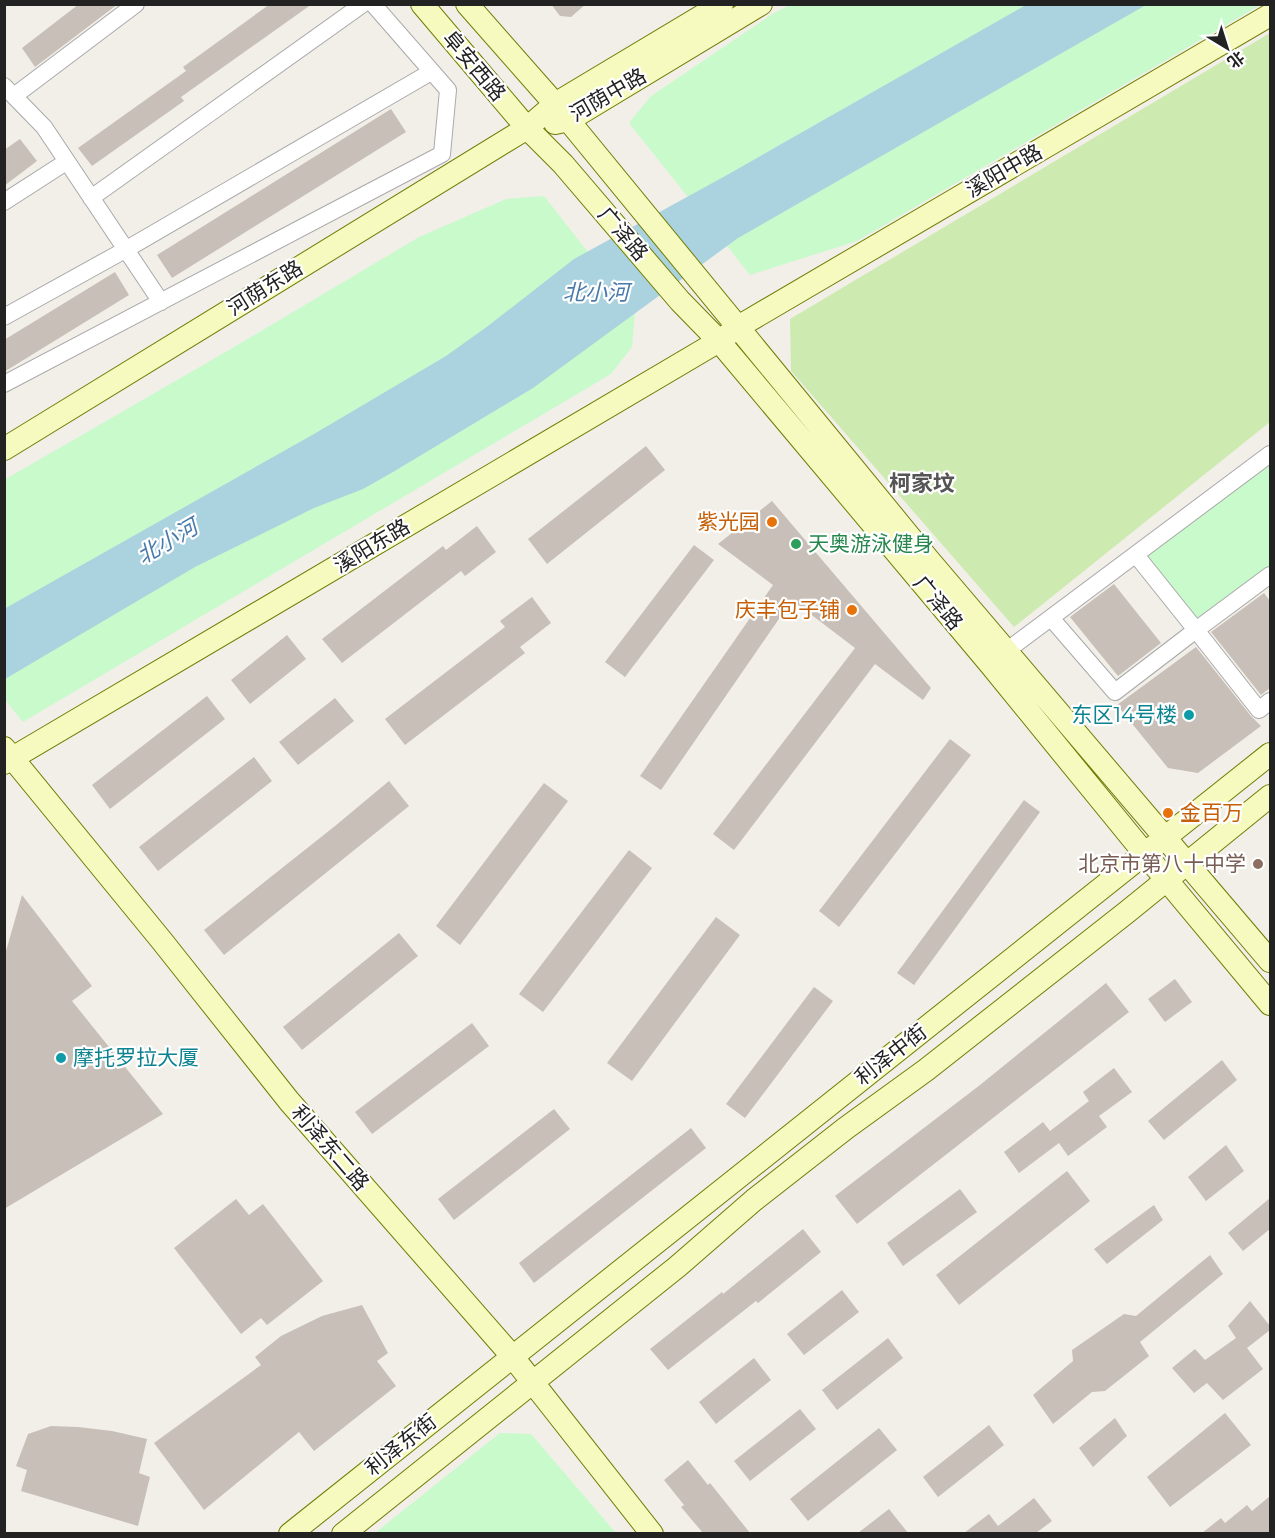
<svg xmlns="http://www.w3.org/2000/svg" width="1275" height="1538" viewBox="0 0 1275 1538" font-family="Montserrat,'Noto Sans SC',sans-serif">
	<rect width="100%" height="100%" fill="#f2efe9"/>
	<!-- grass -->
	<path fill="#cdebb0" d="M1270,33V422L1014,627L791,371L790,319Z"/>
	<!-- park -->
	<path fill="#c8facc" d="M790,5H1260L857,241L750,275L629,123L651,96L774,13Z
		M544,196L635,312L632,347L611,374L23,722L5,700L4,480L229,350L419,237L506,199Z
		M1270,460V570L1197,627L1140,556Z
		M500,1433L531,1434L616,1533H375Z"/>
	<!-- water -->
	<path fill="#aad3df" d="M1026,5H1146L738,238L533,388L393,472L363,489L314,508L195,567L5,679L4,609L314,434L446,356L488,326L574,259L727,175Z"/>
	<!-- building -->
	<path fill="#c7bfb8" d="M79,4H118L35,67L22,48Z
		M270,4H312L181,97L184,101L92,166L78,148L186,71L183,67Z
		M551,4H586L571,17L560,16Z
		M391,109L406,132L172,278L157,255Z
		M20,139L37,161L4,186V150Z
		M115,272L129,295L4,372V340Z
		M646,446L665,470L547,564L528,539Z
		M772,501L931,688L923,700L875,664L734,850L713,834L855,648L792,600L661,790L640,776L773,585L718,544Z
		M477,526L496,552L465,576L461,571L342,663L322,639L443,546L446,550Z
		M694,545L714,560L625,677L605,662Z
		M1114,584L1161,643L1118,676L1070,617Z
		M1264,593L1270,601V688L1261,695L1211,632Z
		M532,597L551,623L520,647L525,653L405,745L385,719L505,627L500,621Z
		M287,635L306,659L250,704L231,680Z
		M1196,647L1251,716L1261,726L1198,773L1168,768L1117,705Z
		M207,696L225,719L110,809L92,785Z
		M335,698L354,721L298,765L279,742Z
		M950,739L971,755L839,927L819,911Z
		M254,757L272,781L158,871L139,847Z
		M389,781L409,806L224,955L204,930L335,826Z
		M544,783L568,801L460,945L436,926Z
		M1024,800L1040,812L914,985L897,973Z
		M629,850L652,868L543,1012L519,994Z
		M22,895L92,986L72,1001L163,1114L4,1209V958Z
		M716,917L740,935L632,1081L607,1063Z
		M399,933L418,956L302,1050L283,1027Z
		M1175,979L1192,1002L1165,1022L1148,999Z
		M1106,983L1129,1012L857,1224L835,1196L980,1085Z
		M814,987L833,1001L745,1118L726,1104Z
		M472,1023L489,1046L372,1134L355,1112Z
		M1222,1060L1237,1080L1164,1140L1148,1121Z
		M1114,1068L1132,1092L1099,1116L1107,1127L1068,1156L1059,1143L1019,1173L1004,1152L1043,1122L1050,1131L1089,1101L1083,1092Z
		M554,1109L570,1129L454,1220L438,1199Z
		M691,1128L706,1148L534,1283L519,1263Z
		M1226,1145L1244,1171L1206,1201L1188,1177Z
		M1067,1171L1090,1201L959,1305L936,1275Z
		M960,1189L977,1212L903,1266L887,1243Z
		M1270,1198V1229L1243,1251L1228,1233Z
		M236,1199L249,1215L263,1204L323,1281L267,1325L261,1318L241,1334L174,1248Z
		M1154,1205L1163,1220L1107,1264L1094,1249Z
		M803,1229L821,1252L758,1303L756,1301L668,1370L650,1349L722,1292L723,1294Z
		M1210,1255L1223,1274L1140,1342L1149,1356L1105,1391L1092,1392L1053,1424L1033,1395L1073,1361L1072,1350L1124,1314L1136,1316Z
		M842,1290L859,1312L804,1355L787,1334Z
		M1250,1301L1270,1326V1330L1247,1348L1263,1369L1223,1400L1207,1383L1194,1393L1172,1368L1195,1349L1205,1360L1236,1338L1228,1326Z
		M362,1305L388,1353L377,1361L396,1386L314,1451L299,1432L204,1510L154,1443L261,1365L255,1357L281,1336L322,1316Z
		M888,1338L903,1358L837,1410L822,1390Z
		M754,1358L771,1380L716,1424L699,1402Z
		M800,1409L816,1429L750,1481L734,1461Z
		M1225,1413L1251,1445L1170,1507L1147,1477Z
		M1115,1418L1127,1436L1093,1467L1079,1448Z
		M989,1425L1004,1445L938,1497L923,1477Z
		M51,1426L78,1427L112,1431L147,1439L139,1473L150,1477L138,1526L21,1491L27,1470L16,1466L28,1434Z
		M879,1428L897,1450L808,1521L790,1499Z
		M688,1460L708,1485L710,1483L750,1533H703L681,1507L684,1505L664,1480Z
		M1270,1496V1533H1202L1221,1518L1225,1523L1247,1505L1252,1511Z
		M1034,1498L1052,1521L1036,1533H964L989,1514L998,1526Z
		M889,1509L908,1533H858Z"/>
	<g fill="none" stroke-linecap="round" stroke-linejoin="round">
		<!-- street casing -->
		<g stroke="#a9a9a9" stroke-width="18">
			<path id="street" d="M4,86L44,127L161,302
				M14,96L136,4
				M91,198L363,4
				M4,202L66,162
				M4,317L125,250L431,72
				M4,384L442,154L448,90L373,4
				M1136,555L1196,630L1270,575
				M1051,618L1115,692L1196,630L1259,710L1270,701
				M997,658L1270,454"/>
		</g>
		<!-- secondary casing -->
		<g stroke="#707d05" stroke-width="24">
			<path id="secondary" d="M422,4L527,128L563,164L680,301L719,341L990,664L1145,854L1270,1004
				M467,4L555,104L928,559L1270,961
				M555,123L569,120L761,4
				M4,449L527,128L555,104L722,4
				M4,748L162,941L289,1101L512,1356L652,1534
				M4,763L719,341L738,327L1270,15
				M290,1534L1270,754
				M343,1534L677,1267L754,1200L846,1128L926,1070L1127,912L1270,796"/>
		</g>
		<!-- street -->
		<use href="#street" stroke="#fff" stroke-width="16"/>
		<!-- secondary -->
		<use href="#secondary" stroke="#f7fabf" stroke-width="22"/>
	</g>
	<!-- markers -->
	<g fill="#e8710a" stroke="#fff" stroke-width="2">
		<circle cx="772" cy="522" r="6"/>
		<circle cx="852" cy="610" r="6"/>
		<circle cx="1168" cy="813" r="6"/>
	</g>
	<circle fill="#2e9e5b" stroke="#fff" stroke-width="2" cx="796" cy="544" r="6"/>
	<g fill="#0f9aa8" stroke="#fff" stroke-width="2">
		<circle cx="1189" cy="715" r="6"/>
		<circle cx="61" cy="1058" r="6"/>
	</g>
	<circle fill="#8d6e63" stroke="#fff" stroke-width="2" cx="1258" cy="864" r="6"/>
	<g text-anchor="middle" stroke-width="4.5" stroke-linejoin="round" paint-order="stroke">
		<!-- street labels -->
		<g font-size="21" fill="#222" stroke="#fff">
			<text transform="translate(474 66) rotate(50)" y="7">阜安西路</text>
			<text transform="translate(608 95) rotate(-30)" y="7">河荫中路</text>
			<text transform="translate(1004 171) rotate(-30)" y="7">溪阳中路</text>
			<text transform="translate(623 234) rotate(49)" y="7">广泽路</text>
			<text transform="translate(265 288) rotate(-32)" y="7">河荫东路</text>
			<text transform="translate(372 546) rotate(-31)" y="7">溪阳东路</text>
			<text transform="translate(938 603) rotate(50)" y="7">广泽路</text>
			<text transform="translate(891 1055) rotate(-38)" y="7">利泽中街</text>
			<text transform="translate(330 1148) rotate(49)" y="7">利泽东二路</text>
			<text transform="translate(401 1445) rotate(-39)" y="7">利泽东街</text>
		</g>
		<!-- food labels -->
		<g font-size="21" fill="#c56008" stroke="#fff" text-anchor="end">
			<text x="760" y="529">紫光园</text>
			<text x="840" y="617">庆丰包子铺</text>
			<text x="1180" y="820" text-anchor="start">金百万</text>
		</g>
		<!-- leisure labels -->
		<g font-size="21" fill="#27864d" stroke="#fff" text-anchor="start">
			<text x="808" y="551">天奥游泳健身</text>
		</g>
		<!-- culture labels -->
		<g font-size="21" fill="#0d838f" stroke="#fff" text-anchor="end">
			<text x="1177" y="722">东区14号楼</text>
			<text x="73" y="1065" text-anchor="start">摩托罗拉大厦</text>
		</g>
		<!-- education labels -->
		<g font-size="21" fill="#785e54" stroke="#fff" text-anchor="end">
			<text x="1246" y="871">北京市第八十中学</text>
		</g>
		<!-- water labels -->
		<g font-size="22" font-style="italic" fill="#4a7aab" stroke="#fff">
			<text x="596" y="300">北小河</text>
			<text transform="translate(167 541) rotate(-30)" y="8">北小河</text>
		</g>
		<!-- neighbourhood labels -->
		<g font-size="22" font-weight="bold" fill="#555" stroke="#fff">
			<text x="922" y="491">柯家坟</text>
		</g>
	</g>
	<!-- border -->
	<rect width="1275" height="1538" fill="none" stroke="#222222" stroke-width="12"/>
	<!-- north arrow -->
	<g transform="translate(1227 48) rotate(142)" stroke="#ffffff" stroke-width="4.5" paint-order="stroke">
	<path d="M0-4.5L10 22L0 15L-10 22Z" fill="#222222"/>
	<text y="-9" font-size="16" font-weight="bold" text-anchor="middle" fill="#222222">北</text>
	</g>
</svg>
